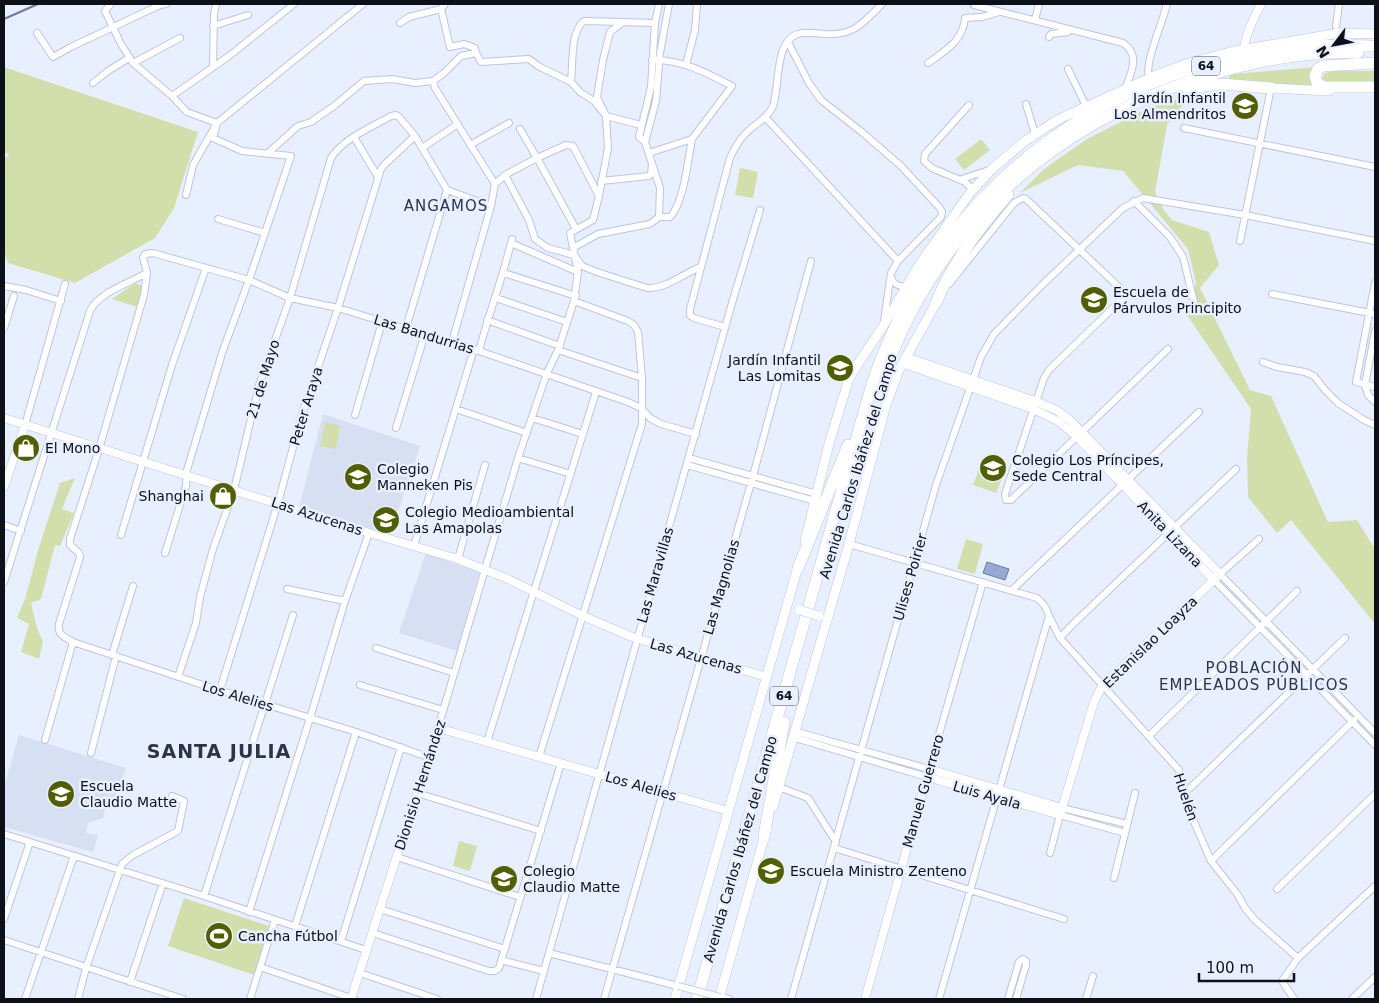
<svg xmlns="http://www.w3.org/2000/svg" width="1379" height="1003" viewBox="0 0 1379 1003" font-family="'DejaVu Sans',sans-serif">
	<rect width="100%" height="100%" fill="#e8effe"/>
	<!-- built -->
	<path fill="#d7dff2" d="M323,414L420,446L390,535L299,508Z
		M985,459L1005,468L1001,477L981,468Z
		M426,553L479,572L457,651L399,633Z
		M19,735L126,768L115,801L107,803L103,818L88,823L86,833L98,835L93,852L4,827V787Z"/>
	<!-- green -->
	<path fill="#d2dfab" d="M4,67L198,132L174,208L155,238L75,283L8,263L4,252V159L9,155L4,152Z
		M1316,67L1314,86L1229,80V76L1234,74Z
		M1335,71H1375V84L1325,82L1322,78L1325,73Z
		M1189,97L1167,125L1155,192L1163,209L1172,220L1209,232L1219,265L1200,288L1250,390L1271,396L1328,522L1357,520L1375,549V624L1291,520L1277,533L1248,497L1247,458L1251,409L1187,315L1196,283L1188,249L1123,171L1078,165L1020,193L1044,169L1087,139L1158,103Z
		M981,139L990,150L964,170L955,159Z
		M740,168L758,172L753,198L735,195Z
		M135,283L142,286L137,307L112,299Z
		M325,422L340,426L336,449L320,446Z
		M979,470L1002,478L996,493L973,485Z
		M75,478L62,509L74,513L60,546L55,545L41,599L31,603L37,628L43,642L39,659L21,652L29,624L17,618L25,599L39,547L60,483Z
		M966,539L983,544L975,574L957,569Z
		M459,841L477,846L470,871L453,866Z
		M184,898L269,926L254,975L168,946Z"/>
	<!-- water -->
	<path fill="#96a9d7" stroke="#6d7b9e" d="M987,562L1009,569L1005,580L983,573Z"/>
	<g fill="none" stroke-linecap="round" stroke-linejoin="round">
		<!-- stream -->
		<path stroke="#6d7b9e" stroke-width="2" d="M4,19L38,4"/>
		<!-- minor casing -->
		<g stroke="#bbc6df" stroke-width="8">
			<path id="minor" d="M111,4L105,11L121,44L133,63L172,96L187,112L217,123L213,138L242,151L291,156L249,280L223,350L187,470L186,486L165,553
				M974,5L1123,43C1141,55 1131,73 1125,89
				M1035,20L1039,4
				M623,22L584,21C570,31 573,66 571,82L580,92L594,101L606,116L641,125
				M400,23L409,17L441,9
				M213,26L248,15
				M1336,26L1339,4
				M37,33L53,57L71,47L160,5L166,4
				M1049,37L1051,34L1068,32L1070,30
				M788,42L809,83L821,100L863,133L901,166L940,208L942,212L941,217L898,261
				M476,53L481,62L529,59L538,66L571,82
				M133,63L180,38
				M928,63C945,51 963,41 965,18L982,17L999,12
				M686,65L695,30L697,4
				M213,67L214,14L216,4
				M1068,69L1086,106
				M1149,78C1144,63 1163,22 1167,4
				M433,81L435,88L495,184
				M93,83L108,71L129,58
				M172,96L229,56L294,4
				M1026,104L1035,134
				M969,105L925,154L924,161L932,168L965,182L970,187V193
				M765,117L898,261L891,273L884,321
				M1184,128L1375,167
				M520,129L537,158L576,229
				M354,137L378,177
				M645,142L639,137L651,87L655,23L659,4
				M470,145L509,123
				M422,148L458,124
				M268,153L298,126L311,122L334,106L364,81L392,79L415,83L433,81L444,73L461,56L476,53L475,48L464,44L450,47L441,9L445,4
				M649,153L692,139L732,86C707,73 681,59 652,60
				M505,175L529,220L535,239L548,248L574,255
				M962,179L989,170
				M601,181L649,176L651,174L652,164
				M186,195L193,165L217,123L363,4
				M1134,201L1170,237L1183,257L1195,306
				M659,217L660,188L645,142L656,101L660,53L669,4
				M659,217H670C684,203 688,159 692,139
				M218,219L265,233
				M1240,241L1271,88
				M511,243L578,272
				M573,248L598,234L650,224L659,217
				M575,256L582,266L597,272L647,288C666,289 683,274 700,267
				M504,273L576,296
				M891,277C893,284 899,287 906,286
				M1375,283L1356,382L1375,387
				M949,284L1014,203L1023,198L1026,199L1123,291L1124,295L1120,301L1049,370L1044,378L1005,494L1006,500H1011L1168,349
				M4,286L26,290L61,301
				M1272,294L1375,314
				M496,298L567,322
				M487,320L560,346
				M725,327L694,318L690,315V309L730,158C734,149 739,140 746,133C755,124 768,118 773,106C780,87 774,41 798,34C807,31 816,34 825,34C854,36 863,23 882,4
				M4,328L14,296
				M406,328L447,190
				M1375,331L1365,385L1368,395L1375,402
				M452,342L491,206L495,184L505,175L537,158L566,145L573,146L599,196
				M558,350L642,378
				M479,351C489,313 503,277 512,239
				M1263,362L1277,367L1305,372L1314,376L1325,390L1338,403L1364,420L1375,425
				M456,409L527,433
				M355,415L382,322
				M532,418L583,434
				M25,425L65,284
				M396,428L425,334
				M518,458L571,474
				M689,458L817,494
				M687,465L815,501
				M4,525L21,531
				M121,535L172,365L206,268
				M1259,539L1220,574L1375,733
				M849,544L1037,598C1043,603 1047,608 1049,616L939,999
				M414,546L474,349
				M458,559L485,465
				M1214,580L1375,745
				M4,582L90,311C98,293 129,283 147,273
				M287,589L345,601
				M1012,590L1199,412
				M1049,616L1060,638L1179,770L1186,803L1211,861L1238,895L1245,908L1255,920L1298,958
				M1060,638L1073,624L1236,469
				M376,648L454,673
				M112,655L133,586
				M178,677L196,623L200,597L213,549L234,490L259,385L290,298L331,158C344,138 370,128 391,116L396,115L399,117L415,136L447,190L491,206
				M360,685L443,710
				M220,690L278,503L302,414L338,308L381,169L385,164L415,136
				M438,728L518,458L547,373L558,350L574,301L578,272L570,233L593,220L599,196L608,148L606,116L597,97L603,60L610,32L623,22L655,23
				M794,731L929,769L983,582
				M1149,736L1297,591
				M792,737L927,777
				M45,740L73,642
				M487,742L596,392
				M91,753L116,656
				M428,757L356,732L206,686L73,642C64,637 57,634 59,624L80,557L79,553L70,545V539L99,449L144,295L147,273L143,258L145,254L153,253L249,280L290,298L338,308L479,351L628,402L641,408L650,418L661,424L696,434
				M539,757L642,424V378L638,332L634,325L628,321L574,301
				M779,787L808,798L836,842
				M1184,792L1190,788L1345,638
				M417,793L541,831
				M1062,808L1127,824
				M4,834L204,896L366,950
				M834,848L1064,919
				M1050,853L1060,815L1125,833
				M397,857L520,897
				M1211,861L1354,720
				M1114,878L1135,793
				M1277,889L1375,794
				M204,896L293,615
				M380,909L505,949
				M249,912L310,718L345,601L369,533
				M4,919L30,842
				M295,926L356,732
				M373,933L489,971H495L499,968L561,763
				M4,940L183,999
				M341,941L401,747
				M549,953L678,986
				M501,960L544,971
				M260,967L354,999
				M360,973L437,999
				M130,982L163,883
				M720,997L729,999
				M25,999L74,856
				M78,999L86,968L122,864L133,855L178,831L184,801L172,796
				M250,999L275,920
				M536,999L732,303L760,210
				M604,999L753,476L811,261
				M791,999L936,485L981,357L994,334L1041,286L1123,208L1143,198L1245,215L1375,241
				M1008,999L1019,962L1023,959L1026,961V965L1016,999
				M1086,999L1093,976
				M1294,999L1282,981L1298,958L1375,886
				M1352,999L1375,977"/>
		</g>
		<!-- tertiary casing -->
		<g stroke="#bbc6df" stroke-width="9">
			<path id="tertiary" d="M1244,49C1246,33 1254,18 1261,4
				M906,357L1035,401L1058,411L1070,420L1220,574L1102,686L1094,702L1060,815L927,777
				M902,363L1033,409L1058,421L1076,436L1214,580
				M4,418L376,535L458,559L508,579L583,616L632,637L767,677
				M4,487L25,425
				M351,999L438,728L728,811
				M865,999L929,769L1062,808"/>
		</g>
		<!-- secondary casing -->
		<g stroke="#bbc6df" stroke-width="10">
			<path id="secondary" d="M1271,88L1329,91
				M805,541L830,440L849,379L859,362L882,328L919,265L970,193L992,169L1025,141L1059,119L1156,75L1189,63L1234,51L1339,33L1375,34
				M773,807L849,544L886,405L899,370L936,303
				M675,999L799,563
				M719,999L766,831"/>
		</g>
		<!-- trunk casing -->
		<g stroke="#bbc6df" stroke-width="12">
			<path id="trunk" d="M1375,63L1323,66L1318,69L1315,76L1317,83L1324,87H1375
				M1187,88L1221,84L1271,88
				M936,303C952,263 980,227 1008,195
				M878,392C928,237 1041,130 1194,80C1247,62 1301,51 1358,53
				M798,568L848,445
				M764,836L784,722
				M697,999L872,384C938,188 1108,60 1315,46C1335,44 1355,46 1375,46"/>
		</g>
		<!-- minor -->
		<use href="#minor" stroke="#fff" stroke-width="6"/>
		<!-- tertiary -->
		<use href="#tertiary" stroke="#fff" stroke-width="8"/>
		<!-- secondary -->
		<use href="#secondary" stroke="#fff" stroke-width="9"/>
		<!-- trunk -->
		<use href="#trunk" stroke="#fff" stroke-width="11"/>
		<!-- minor-bridge casing -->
		<g stroke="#bbc6df" stroke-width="8" stroke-linecap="butt">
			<path id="minor-bridge" d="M678,986L720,997"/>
		</g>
		<!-- secondary-bridge casing -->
		<g stroke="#bbc6df" stroke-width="10" stroke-linecap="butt">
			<path id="secondary-bridge" d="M800,610L819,616"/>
		</g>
		<!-- minor-bridge -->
		<use href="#minor-bridge" stroke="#fff" stroke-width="6"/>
		<!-- secondary-bridge -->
		<use href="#secondary-bridge" stroke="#fff" stroke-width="9"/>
	</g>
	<!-- icons -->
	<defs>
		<g id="school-disc" transform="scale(1.4375)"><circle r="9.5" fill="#515f00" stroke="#e8effe"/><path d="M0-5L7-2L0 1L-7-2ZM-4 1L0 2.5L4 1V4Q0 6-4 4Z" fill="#fff"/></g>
		<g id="shop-disc" transform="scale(1.4375)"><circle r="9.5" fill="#515f00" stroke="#e8effe"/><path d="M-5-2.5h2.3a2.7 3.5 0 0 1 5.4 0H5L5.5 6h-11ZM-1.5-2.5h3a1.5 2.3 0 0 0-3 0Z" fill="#fff"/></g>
		<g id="stadium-disc" transform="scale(1.4375)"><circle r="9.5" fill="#515f00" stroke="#e8effe"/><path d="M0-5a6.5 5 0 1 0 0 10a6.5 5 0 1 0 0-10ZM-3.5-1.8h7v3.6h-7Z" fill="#fff"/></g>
	</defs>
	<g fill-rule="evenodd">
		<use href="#school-disc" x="1245" y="106"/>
		<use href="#school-disc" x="1094" y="300"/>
		<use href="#school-disc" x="840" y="368"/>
		<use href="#shop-disc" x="26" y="448"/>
		<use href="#school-disc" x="993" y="468"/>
		<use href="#school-disc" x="358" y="477"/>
		<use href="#shop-disc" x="223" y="496"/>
		<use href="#school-disc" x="386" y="520"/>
		<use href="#school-disc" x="61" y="794"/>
		<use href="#school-disc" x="771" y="871"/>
		<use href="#school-disc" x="504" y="879"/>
		<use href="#stadium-disc" x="219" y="936"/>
	</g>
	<g text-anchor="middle" stroke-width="5" stroke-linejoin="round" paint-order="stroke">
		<!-- shield labels -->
		<g fill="#e8effe" stroke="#4e535d" stroke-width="1">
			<rect x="1192" y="56.5" width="28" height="19" rx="4"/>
			<rect x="770" y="686.5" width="28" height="19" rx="4"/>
		</g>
		<g font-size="12" font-weight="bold" fill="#0c1018">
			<text x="1206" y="70">64</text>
			<text x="784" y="700">64</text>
		</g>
		<!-- poi labels -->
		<g font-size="14" fill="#0c1018" stroke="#e8effe" text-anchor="start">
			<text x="1226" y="103" text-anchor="end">Jardín Infantil<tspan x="1226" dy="16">Los Almendritos</tspan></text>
			<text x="1113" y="297">Escuela de<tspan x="1113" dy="16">Párvulos Principito</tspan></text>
			<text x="821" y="365" text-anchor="end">Jardín Infantil<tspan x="821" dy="16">Las Lomitas</tspan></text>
			<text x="45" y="453">El Mono</text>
			<text x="1012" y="465">Colegio Los Príncipes,<tspan x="1012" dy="16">Sede Central</tspan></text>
			<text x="377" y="474">Colegio<tspan x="377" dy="16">Manneken Pis</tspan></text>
			<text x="204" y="501" text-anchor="end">Shanghai</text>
			<text x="405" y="517">Colegio Medioambiental<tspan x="405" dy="16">Las Amapolas</tspan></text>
			<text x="80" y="791">Escuela<tspan x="80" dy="16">Claudio Matte</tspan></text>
			<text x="523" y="876">Colegio<tspan x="523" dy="16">Claudio Matte</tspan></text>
			<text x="790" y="876">Escuela Ministro Zenteno</text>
			<text x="238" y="941">Cancha Fútbol</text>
		</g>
		<!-- street labels -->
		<g font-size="14" fill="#0c1018" stroke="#e8effe">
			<text transform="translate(424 334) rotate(17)" y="5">Las Bandurrias</text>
			<text transform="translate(263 379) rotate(-73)" y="5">21 de Mayo</text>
			<text transform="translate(306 406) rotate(-73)" y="5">Peter Araya</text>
			<text transform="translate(858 466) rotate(-73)" y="5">Avenida Carlos Ibáñez del Campo</text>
			<text transform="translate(317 516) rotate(18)" y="5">Las Azucenas</text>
			<text transform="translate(1170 534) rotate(46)" y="5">Anita Lizana</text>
			<text transform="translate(655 575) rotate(-74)" y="5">Las Maravillas</text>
			<text transform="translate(910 577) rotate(-74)" y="5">Ulises Poirier</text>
			<text transform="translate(721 587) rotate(-74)" y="5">Las Magnolias</text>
			<text transform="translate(1150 642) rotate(-44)" y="5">Estanislao Loayza</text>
			<text transform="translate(696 656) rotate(16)" y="5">Las Azucenas</text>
			<text transform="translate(238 696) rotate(17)" y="5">Los Alelies</text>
			<text transform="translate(420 785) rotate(-72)" y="5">Dionisio Hernández</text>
			<text transform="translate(641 786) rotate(16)" y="5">Los Alelies</text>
			<text transform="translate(923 791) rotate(-74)" y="5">Manuel Guerrero</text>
			<text transform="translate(987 795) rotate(16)" y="5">Luis Ayala</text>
			<text transform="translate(1186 797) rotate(72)" y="5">Huelén</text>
			<text transform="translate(740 849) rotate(-74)" y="5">Avenida Carlos Ibáñez del Campo</text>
		</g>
		<!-- neighbourhood labels -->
		<g font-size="15" letter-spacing="1" fill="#2c3448" stroke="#e8effe">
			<text x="446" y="211">ANGAMOS</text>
			<text x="1254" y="673">POBLACIÓN<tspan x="1254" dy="17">EMPLEADOS PÚBLICOS</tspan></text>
		</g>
		<!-- district labels -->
		<g font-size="19" font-weight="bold" letter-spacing="1" fill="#2c3448" stroke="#e8effe">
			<text x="219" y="758">SANTA JULIA</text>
		</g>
	</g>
	<!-- border -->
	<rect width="1379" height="1003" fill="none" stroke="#0c1018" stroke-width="10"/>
	<!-- north arrow -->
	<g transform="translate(1334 45) rotate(238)" stroke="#e8effe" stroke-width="4" paint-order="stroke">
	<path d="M0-4L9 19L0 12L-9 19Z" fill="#0c1018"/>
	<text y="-8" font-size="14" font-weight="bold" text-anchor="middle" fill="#0c1018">N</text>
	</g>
	<!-- scale -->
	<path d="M1199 973v8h95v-8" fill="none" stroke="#0c1018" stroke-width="2.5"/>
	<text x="1206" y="973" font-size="15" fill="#0c1018" stroke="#e8effe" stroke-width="4" paint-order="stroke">100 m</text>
</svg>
